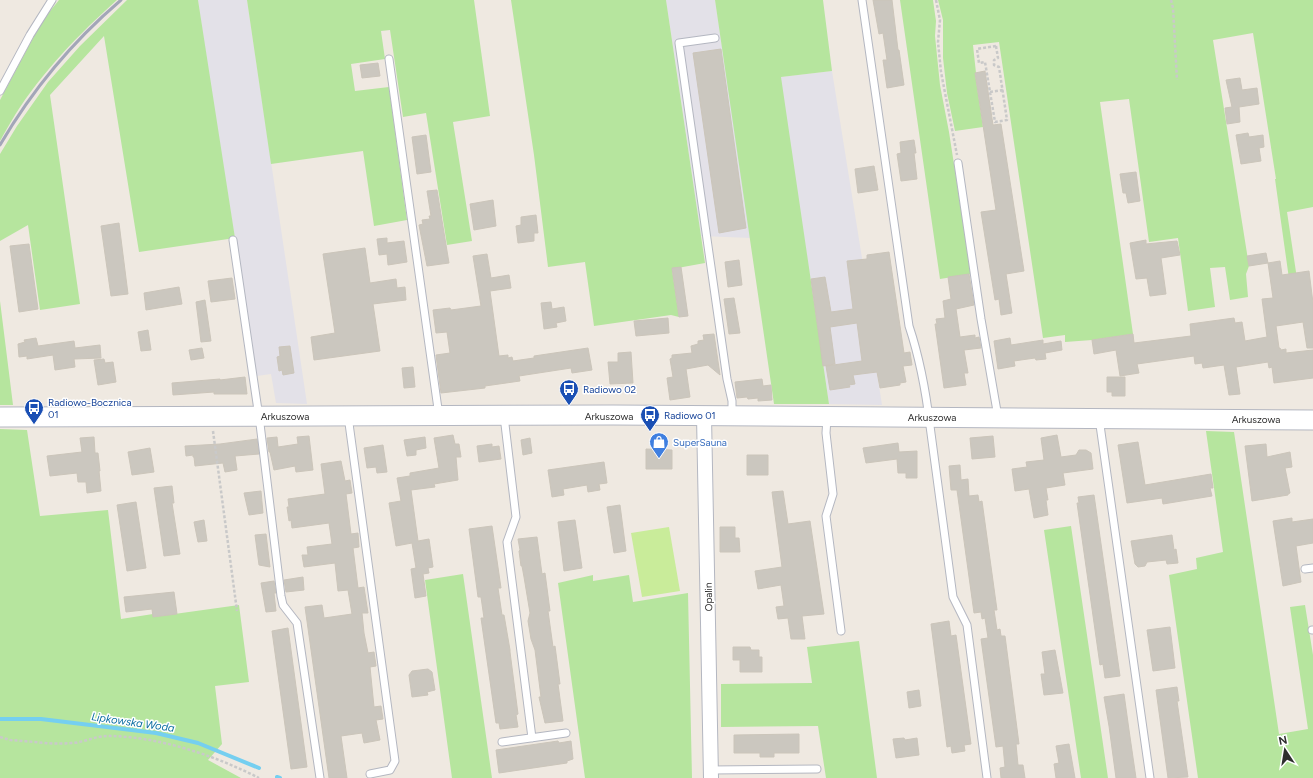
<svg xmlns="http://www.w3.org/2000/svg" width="1313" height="778" viewBox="0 0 1313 778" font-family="Figtree,sans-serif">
	<rect width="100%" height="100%" fill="#efe9e1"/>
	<!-- industrial -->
	<path fill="#e3e1e8" d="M198,0H247L307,404L276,403L271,374L257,376L209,77Z
		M666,0H715L751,238L701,236Z
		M832,71L862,258L877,373L882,405L829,404L780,77Z"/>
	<!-- green -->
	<path fill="#b6e59e" d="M59,0H117C80,33 42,72 15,115C10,123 5,132 0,141V100L42,21Z
		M127,0H198L235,238L139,252L104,36L50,95L80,304L40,310L28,225L0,241V154L17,126L48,82L80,46Z
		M247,0H474L490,116L453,122L472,241L447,245L426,113L403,117L390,30L381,31L385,59L351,64L355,91L389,87L407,220L374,226L363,151L271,164Z
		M511,0H666L705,263L672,269L679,317L671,315L594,326L585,262L548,267L534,155Z
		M715,0H823L832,71L781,77L829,404H774Z
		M900,0H933L936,21L935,36L940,85L949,132L971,274L940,279Z
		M938,0H1313V207L1287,212L1299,292L1291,293L1275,179H1276L1253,33L1213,40L1249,266L1246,274L1248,297L1230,300L1225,267L1210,268L1215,307L1188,311L1178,238L1149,242L1129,99L1100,102L1133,334L1092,340L1065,342V335L1043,338L999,42L973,45L976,73H975L983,127L955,131L947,93L943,58V20Z
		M0,301L13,405H0Z
		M0,429L27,430L40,516L108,510L121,619L153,614V617L239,605L249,682L215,686L222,744L208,760L241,778H0Z
		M1206,431L1234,432L1279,734L1308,729L1290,607L1305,605L1313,655V778H1198L1169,575L1197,569L1196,558L1223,552Z
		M1071,526L1108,778H1081L1044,530Z
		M463,574L492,778H452L425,580Z
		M593,575V581L629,575L633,602L688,593L692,778H585L558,583Z
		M859,641L877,778H826L818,726L721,727V684L812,683L807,647Z"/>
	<!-- pitch -->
	<path fill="#c9ec9a" d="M669,527L680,591L642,597L631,533Z"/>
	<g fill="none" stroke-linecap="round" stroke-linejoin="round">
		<!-- stream -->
		<path stroke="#75cff0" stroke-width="4" d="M0,719H41L156,733L198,743L259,768
			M277,777L280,778"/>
	</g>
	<!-- building -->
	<path fill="#cbc7bf" stroke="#cbc5ba" d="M873,0H892L898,50H899L904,85L887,88L883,60H887L883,33L879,34Z
		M721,49L746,228L719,233L693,53Z
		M378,63L380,76L362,78L360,65Z
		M985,71L993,125L1001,124L1024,271L1006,274L1012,313L1001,315L999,299L995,300L981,212L996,210L975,73Z
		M1240,78L1242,90L1257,88L1259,104L1239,107L1240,122L1227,124L1225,108L1232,107L1226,80Z
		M1248,133L1249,137L1263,135L1264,147L1259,148L1261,161L1241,164L1236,135Z
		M426,135L431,172L417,174L412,137Z
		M914,140L916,153H914L917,179L901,181L897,154L901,153L900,142Z
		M874,166L878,190L858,193L855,169Z
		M1136,172L1140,201L1128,203L1126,193H1123L1120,174Z
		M437,190L449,263L427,266L419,225L423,224L422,220L430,219L429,216H431L427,191Z
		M493,200L496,226L474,230L470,204Z
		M536,215L538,233H534V241L518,243L516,226L521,225V217Z
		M119,223L128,294L111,296L101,226Z
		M387,238V243L404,241L407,262L388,265L387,254L379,255L377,239Z
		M1146,240V244L1177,241L1180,255L1161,258L1166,294L1150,296L1147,278L1136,279L1130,243Z
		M29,244L38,309L19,312L10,246Z
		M365,248L370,283L396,279L397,288L405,287L406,300L373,304L380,351L314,360L311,337L335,333L323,254Z
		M889,252L904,353L910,352L912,365L903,366L906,382L900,383V385L880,388L877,372L853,375L855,384L849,385L850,387L830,390L826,366L862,361L857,323L830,327L835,364L823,366L811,279L825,277L831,312L853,309L847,261L867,259V255Z
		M1266,253L1268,263L1249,266L1247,256Z
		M487,254L491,278L509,275L511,288L490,291L499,356L508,355V358L512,357L513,361L534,358V356L588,348L592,370L572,373L571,368L519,376L520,381L485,386V388L441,393L436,355L450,353L447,332L436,333L433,310L450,308L451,310L481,306L473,256Z
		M739,260L742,285L728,287L725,262Z
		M1280,261L1282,275L1309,271L1313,303V348H1307L1303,322L1276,326L1279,348H1280L1281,350L1286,349V353L1313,350V378L1274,383L1272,367L1269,368L1268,362L1236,367L1240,394L1229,395L1224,365L1203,368L1202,363L1195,364L1194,356L1137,364L1139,373L1120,376L1116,350L1094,354L1092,340L1133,334L1134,343L1191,336L1190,324L1234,318L1235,323L1242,322L1245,341L1267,337L1262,299L1273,298L1268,263Z
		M681,267L688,316L679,317L672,268Z
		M969,274L974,305L956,309L960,337L975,335V338L979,337L981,348L964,350L968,373H964L966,385L944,388L935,324H937L936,319L945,318L943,301L951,299L948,277Z
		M232,278L235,299L211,302L208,281Z
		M179,287L182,304L146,310L144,293Z
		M734,298L740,333L729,334L724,299Z
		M205,300L211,341L201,342L196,302Z
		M551,302L552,309L564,307L566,321L556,323L557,327L544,329L541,303Z
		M668,318L669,333L636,336L634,321Z
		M148,330L151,350L141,351L138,332Z
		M714,334L720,375L708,365L686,369L690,397L670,400L667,378L673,377L670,359L672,358V355L692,353L691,346L698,344V341L704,340L703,335Z
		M36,338L38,346L74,341L75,348L100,345L101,358L74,359L75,367L55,370L53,355L27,359V356L19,357L18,344L25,342L24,340Z
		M1010,338L1011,345L1043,340V344L1061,341L1062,350L1045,353L1046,359L1036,360L1035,358L1014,361L1015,366L998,369L994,341Z
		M290,346L294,373L283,375L282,370L279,371L277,357L280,356L279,347Z
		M202,348L204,358L191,360L189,350Z
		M631,352L633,383L610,384L608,362H618V353Z
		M104,359L105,363L113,362L116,382L98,385L94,360Z
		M413,367L415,387L404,388L402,368Z
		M245,377L247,394H214V392L173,395L172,383L220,379V380Z
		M1107,377H1125V396H1112V392H1107Z
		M762,379L763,386L771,385L772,400L758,401V398L748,399L747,397L737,398L735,382Z
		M453,435L455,444H459L461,457H456L458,480L434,484L435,487L411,490L418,541L429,539L433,567L428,568L429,573L423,574L426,596L415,598L411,569L416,568L412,543L396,546L389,503L401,501L397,478L410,476V473L439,468L434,438Z
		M1057,435L1061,457L1076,455L1079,450H1086L1091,453L1093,469L1063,473L1065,485L1046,488L1048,500H1046L1048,515L1034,518L1029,489L1015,491L1012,469L1027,467L1026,462L1044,460L1041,438Z
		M309,436L313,470L296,472L295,466L274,470L270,452H269L267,438L277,437L278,447L298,444L297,437Z
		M993,436L995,457L972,459L970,438Z
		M94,437L95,453H98L100,471H99L101,491L87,493L86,482H78L77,473L50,476L47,456L82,452L80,438Z
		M425,437L426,448L416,450V455L407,456L404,440Z
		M530,438L532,453L523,455L521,440Z
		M257,439L259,454L235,456L237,470L225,472L223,463L195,466L194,457H193V455L186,456L185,446L220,444Z
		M1138,442L1145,485L1211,474L1213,488H1210L1212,496L1163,504L1162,498L1127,503L1118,445Z
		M898,443L899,452L917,451V478H906V473H898L897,459L866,463L863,448Z
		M492,444V447L499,446L501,459L479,462L477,446Z
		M1266,444L1267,457L1290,452L1292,467L1285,468L1290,493L1288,494V495L1252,501L1245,446Z
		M383,445L387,472L377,473L376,467L367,468L364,448Z
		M150,448L154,472L132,475L128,452Z
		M646,449L672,450V469H646Z
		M747,455H768V475H747Z
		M341,461L345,481L350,480L352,493L346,494L351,534L358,533L359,547L353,548L358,588L364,587L368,613H362L364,633L368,653L374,652L376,666L370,667L374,707L381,706L383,719L376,720L380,740L364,743L362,733L341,736L347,778H329L305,607L322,605L324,618L352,614L348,590L338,591L335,563L304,567L302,555H308L307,547L332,544L329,523L292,528L291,520L289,521L287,507H289L288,499L325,494L321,464Z
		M604,462L607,483L599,484L600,490L588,492L587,485L563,489L564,495L552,497L548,470Z
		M960,465L961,480L968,479L969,496L978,495L979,502L982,501L997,610H994L997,630L1000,629L1001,636H1005L1019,744H1016L1018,765H1023L1025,778H1001L1000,768L1005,767L1003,746L996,747L981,639L988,638L985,618L982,619L981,612L974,613L957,490H951L949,466Z
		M172,486L174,503H172L180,554L164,556L154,488Z
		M261,491L263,513L249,515L244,493Z
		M783,491L788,524L810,521L824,614L802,616L805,639H791L788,618L778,619L776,607L784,606L781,585L758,589L755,571L782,567L772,492Z
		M1094,495L1120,676L1105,678L1103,664L1100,665L1077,503H1079L1078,497Z
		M136,502L146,568L127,571L117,505Z
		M620,505L626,551L614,553L607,507Z
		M1292,518V522L1313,519V543L1296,546L1301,582L1283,586L1273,521Z
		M204,520L207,541L198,542L194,522Z
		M575,520L582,568L564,571L558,522Z
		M492,526L501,588H498L502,615H504L510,650V652L518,714L516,715L518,727L500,729L499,723H496L481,618H484L481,597H478L469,529Z
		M720,527H735V538H739L740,552H720Z
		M266,534L270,567L259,565L255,535Z
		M1172,535L1174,550L1176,549L1178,563L1167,564L1166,560L1147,562L1145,566L1138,567L1135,564L1131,541Z
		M537,537L542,574L545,573L550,611H548L553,647L555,646L560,684H558L563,721L545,723L539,697H541L535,650L531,639L528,621L530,613L524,577L522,566H521L519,551L520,550L518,539Z
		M303,577L304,590L286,592L284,580Z
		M274,581L276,593H274L276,611L266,612L261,583Z
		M174,592L177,614L153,617L152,609L126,612L124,597Z
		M949,621L951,636L956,635L971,744L964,745L965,751L952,753L951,746L947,747L931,624Z
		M1170,627L1175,668L1153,671L1147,630Z
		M288,628L307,767L291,769L272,631Z
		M733,647H750L751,650H759V657H762V672H740V660H733Z
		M1055,650L1063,693L1044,695L1041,674H1045L1042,652Z
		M428,669L432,672L435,690L427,692L428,695L412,697L409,675L412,671Z
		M1177,687L1179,701H1177L1188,777L1168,778L1156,690Z
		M919,690L921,706L909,708L907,692Z
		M1124,694L1129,730L1136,778H1116L1109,726L1104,697Z
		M799,734V753H774V757H760V753H734V735Z
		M904,738L905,740L917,738L919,755L896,758L893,739Z
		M558,741L559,743L571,741L573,759L567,761V763L499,773L496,750Z
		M1069,744L1075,778H1056L1054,764L1059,763L1056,746Z"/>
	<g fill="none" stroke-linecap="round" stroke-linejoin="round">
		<!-- service casing -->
		<g stroke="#b4b7c1" stroke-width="9">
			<path id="service" d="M862,0L909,326C920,359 926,392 930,426L953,597L967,625L987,778
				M715,38L679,43L727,379L732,401V415
				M389,59L439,416
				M0,91L30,35L52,0
				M958,163L981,319L998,417
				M233,240L260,424L281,596L283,605L297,623L320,778
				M348,416L395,761L390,770L370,774
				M504,416L516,517L507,542L532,738
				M827,418L826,433L833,494L826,516L841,631
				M1099,418L1150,778
				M1305,569L1313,568
				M1312,630H1313
				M502,742L566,733
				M711,770L817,769"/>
		</g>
		<!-- minor casing -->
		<g stroke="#b4b7c1" stroke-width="16">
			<path id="minor" d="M704,416L711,778"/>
		</g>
		<!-- secondary casing -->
		<g stroke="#b4b7c1" stroke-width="21">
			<path id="secondary" d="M0,417L613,415L1313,420"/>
		</g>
		<!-- path -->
		<path stroke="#c9c9c9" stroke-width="2.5" stroke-dasharray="3 2" stroke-linecap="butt" d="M936,0L940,20L938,42L941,72L957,155
			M1171,0L1173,8L1177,80
			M996,46L998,58L994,60V65L999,67L1007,120L995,122L985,62L979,63L977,49Z
			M990,92L1003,90
			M213,431L237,611
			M0,737L10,740C30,741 51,745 71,743C83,743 95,736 107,736C157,736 214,755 259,778"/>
		<!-- service -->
		<use href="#service" stroke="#fff" stroke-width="7"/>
		<!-- minor -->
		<use href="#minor" stroke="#fff" stroke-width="14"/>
		<!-- secondary -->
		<use href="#secondary" stroke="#fff" stroke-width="19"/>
		<!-- rail -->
		<path stroke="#a3a6b8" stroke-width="3" d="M0,145C32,90 73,41 121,0"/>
	</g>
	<!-- icons -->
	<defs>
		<g id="bus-pin" transform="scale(1)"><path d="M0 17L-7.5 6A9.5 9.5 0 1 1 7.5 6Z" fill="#1a4fb4" stroke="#fff"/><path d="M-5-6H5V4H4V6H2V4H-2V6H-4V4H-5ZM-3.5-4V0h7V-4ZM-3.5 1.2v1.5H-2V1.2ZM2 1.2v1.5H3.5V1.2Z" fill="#fff"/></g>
		<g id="shop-pin" transform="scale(1)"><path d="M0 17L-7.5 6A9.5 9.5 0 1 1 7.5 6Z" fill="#3f7fe0" stroke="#fff"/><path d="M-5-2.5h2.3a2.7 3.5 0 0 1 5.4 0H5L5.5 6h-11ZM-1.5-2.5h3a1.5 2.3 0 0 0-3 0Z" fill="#fff"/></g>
	</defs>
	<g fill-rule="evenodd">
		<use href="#bus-pin" x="569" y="389"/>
		<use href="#bus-pin" x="34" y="408"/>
		<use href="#bus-pin" x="650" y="415"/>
		<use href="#shop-pin" x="659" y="442"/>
	</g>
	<g text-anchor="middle" stroke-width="3" stroke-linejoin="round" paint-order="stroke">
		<!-- transit labels -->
		<g font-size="10" fill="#164399" stroke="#fff" text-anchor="start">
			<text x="583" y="393">Radiowo 02</text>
			<text x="48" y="406">Radiowo-Bocznica<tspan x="48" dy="12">01</tspan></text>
			<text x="664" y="419">Radiowo 01</text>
		</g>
		<!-- street labels -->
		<g font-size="10" fill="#2e2e2e" stroke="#fff">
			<text x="285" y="420">Arkuszowa</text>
			<text x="609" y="420">Arkuszowa</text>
			<text x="932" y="421">Arkuszowa</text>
			<text x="1256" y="423">Arkuszowa</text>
			<text transform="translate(708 597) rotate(-91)" y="4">Opalin</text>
		</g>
		<!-- shop labels -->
		<g font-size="10" fill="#366cbe" stroke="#fff" text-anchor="start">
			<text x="673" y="446">SuperSauna</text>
		</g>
		<!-- water labels -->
		<g font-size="11" font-style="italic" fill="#0d6fa3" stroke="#fff">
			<text transform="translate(133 722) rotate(8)" y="4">Lipkowska Woda</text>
		</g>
	</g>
	<!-- north arrow -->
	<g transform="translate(1285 750) rotate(348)" stroke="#ffffff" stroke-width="3" paint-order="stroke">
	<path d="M0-3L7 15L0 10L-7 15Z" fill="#2e2e2e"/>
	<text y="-6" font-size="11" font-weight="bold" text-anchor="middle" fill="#2e2e2e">N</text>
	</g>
</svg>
